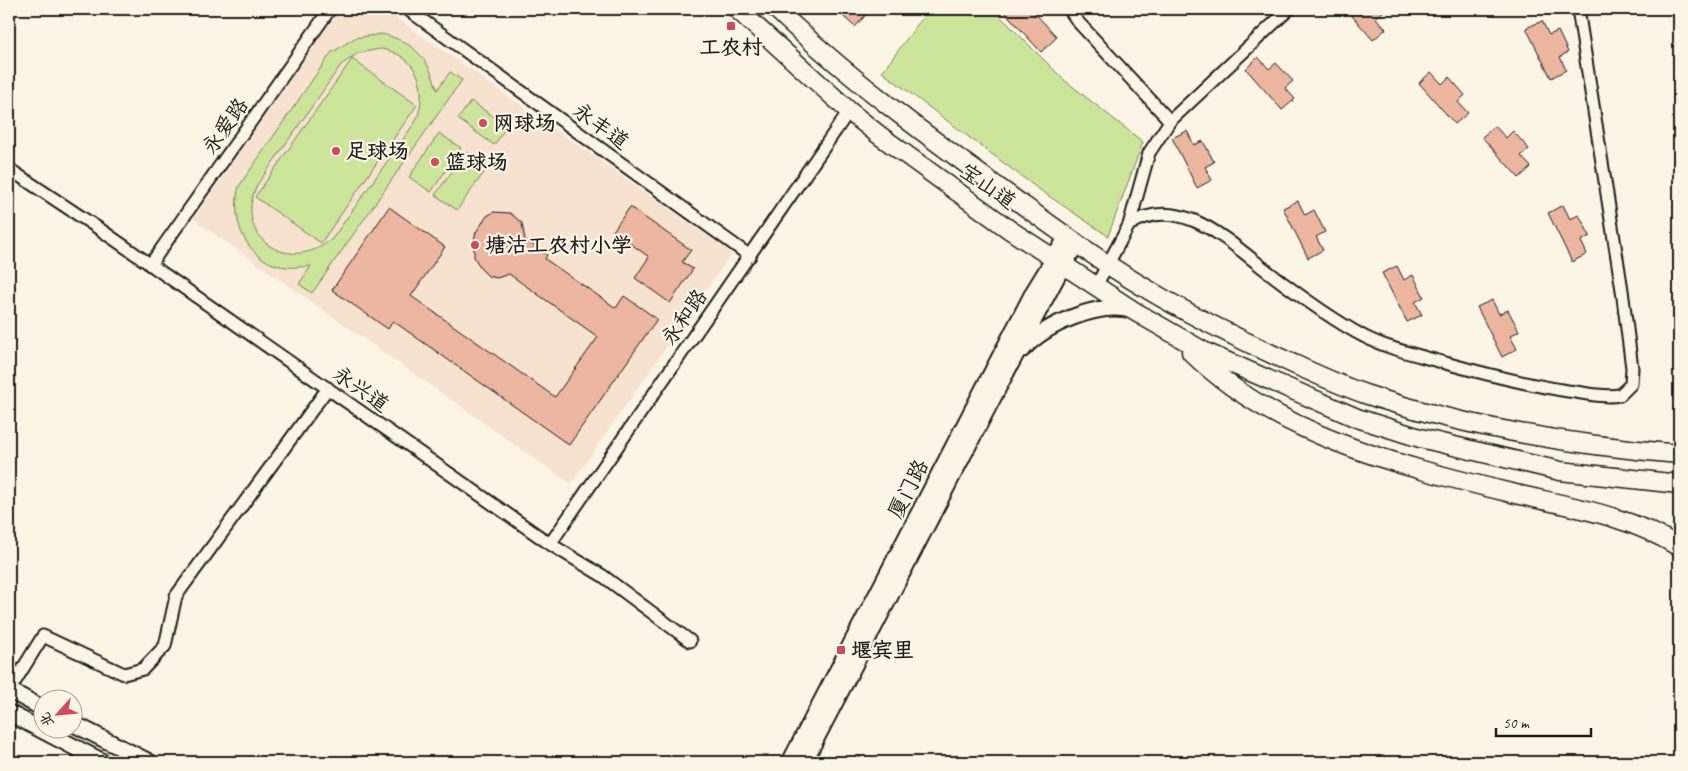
<svg xmlns="http://www.w3.org/2000/svg" width="1688" height="771" viewBox="0 0 1688 771" font-family="Caveat,'LXGW WenKai TC',sans-serif">
	<rect width="100%" height="100%" fill="#fcf5e5"/>
	<filter id="ink" filterUnits="userSpaceOnUse"><feTurbulence type="fractalNoise" baseFrequency=".02" numOctaves="2"/><feDisplacementMap in="SourceGraphic" scale="10" xChannelSelector="R" yChannelSelector="G"/><feConvolveMatrix kernelMatrix="1 2 1 2 8 2 1 2 1" color-interpolation-filters="sRGB"/></filter>
	<g filter="url(#ink)">
		<!-- built -->
		<path fill="#f7e2d0" d="M339,9H384L732,253L571,484L193,219Z"/>
		<!-- green -->
		<path fill="#cde59b" stroke="#74805c" fill-rule="evenodd" d="M929,9H993L1063,79L1143,142L1108,236L1037,188L882,72Z
			M381,34C413,41 429,58 437,90L450,72L462,80L312,293L299,284L311,266C299,267 286,269 273,264C242,252 231,216 239,186L331,53L355,38ZM381,49C418,55 429,88 416,121L332,239C289,275 232,238 257,185L341,65L358,53Z
			M352,59L417,105L321,243L255,197Z
			M471,101L507,126L494,145L458,119Z
			M439,133L461,148L431,192L409,177Z
			M466,152L488,167L457,210L435,195Z"/>
		<!-- building -->
		<path fill="#ecb6a0" stroke="#1c1c1c" d="M835,9H871L855,27Z
			M1002,9H1031L1057,37L1041,52Z
			M1346,9H1386L1376,18L1386,29L1373,40Z
			M1542,21L1549,35L1558,31L1568,52L1560,57L1566,70L1551,78L1526,28Z
			M1258,57L1269,69L1276,63L1293,81L1285,88L1295,99L1282,110L1246,69Z
			M1431,72L1442,84L1449,77L1465,95L1458,102L1468,113L1455,124L1419,83Z
			M1495,126L1506,138L1513,131L1529,149L1521,156L1531,167L1519,178L1482,137Z
			M1187,131L1194,145L1203,141L1214,162L1205,167L1212,180L1197,188L1172,138Z
			M1298,201L1305,215L1314,210L1325,232L1316,237L1323,250L1308,258L1283,208Z
			M1563,205L1570,219L1579,215L1590,236L1581,241L1587,254L1572,262L1548,213Z
			M389,207L445,247L411,296L555,397L598,337L509,274L497,278L488,276L481,269L474,257V240L476,232L487,216L494,212L510,213L522,223L525,240L547,255L545,259L616,308L624,296L657,319L569,445L393,321L388,329L332,290Z
			M630,207L691,250L682,262L693,269L670,303L635,278L649,257L613,231Z
			M1397,266L1404,280L1413,275L1424,297L1415,302L1422,315L1407,322L1382,273Z
			M1492,300L1499,314L1508,310L1519,331L1510,336L1517,349L1502,357L1477,307Z"/>
		<g fill="none" stroke-linecap="round" stroke-linejoin="round">
			<!-- street casing -->
			<g stroke="#1c1c1c" stroke-width="15">
				<path id="street" d="M407,9L750,256
					M1069,9L1079,23L1170,121
					M9,169L101,230L550,544L603,576L690,641
					M1129,225C1181,191 1232,245 1271,274C1300,296 1331,319 1363,336C1386,348 1413,354 1438,361C1481,373 1523,384 1568,391C1585,393 1603,398 1620,395L1631,384L1632,368L1622,290L1578,9
					M150,265L330,9
					M1096,286L1129,225L1149,153L1170,121L1289,9
					M550,544L849,111
					M9,691L43,636L124,674L143,669L165,646L176,596L328,388"/>
			</g>
			<!-- secondary casing -->
			<g stroke="#1c1c1c" stroke-width="19">
				<path id="secondary" d="M1023,349C1045,325 1098,301 1131,310
					M9,690L42,708
					M9,713L103,762
					M72,723L149,762
					M790,762L1034,291L1067,237
					M804,762L998,388L1063,265L1077,244"/>
			</g>
			<!-- primary casing -->
			<g stroke="#1c1c1c" stroke-width="21">
				<path id="primary" d="M737,9L849,111L879,135L1010,230L1134,311L1205,352L1357,418L1420,438L1560,471L1679,484
					M776,9C846,76 923,133 1002,190C1048,223 1093,257 1142,286C1189,315 1239,339 1289,362C1314,373 1339,385 1365,394C1467,428 1573,445 1679,454
					M1191,352C1274,434 1396,465 1507,492C1566,506 1627,514 1679,547"/>
			</g>
			<!-- street -->
			<use href="#street" stroke="#fcf5e5" stroke-width="11"/>
			<!-- secondary -->
			<use href="#secondary" stroke="#fcf5e5" stroke-width="15"/>
			<!-- primary -->
			<use href="#primary" stroke="#fcf5e5" stroke-width="18"/>
		</g>
	</g>
	<!-- markers -->
	<g fill="#d1495b" stroke="#fcf5e5" stroke-width="2">
		<rect x="726" y="21" width="10" height="10" rx="2.5"/>
		<circle cx="483" cy="123" r="5"/>
		<circle cx="336" cy="151" r="5"/>
		<circle cx="435" cy="162" r="5"/>
		<circle cx="475" cy="245" r="5"/>
		<rect x="836" y="645" width="10" height="10" rx="2.5"/>
	</g>
	<g text-anchor="middle" stroke-width="4.5" stroke-linejoin="round" paint-order="stroke">
		<!-- poi labels -->
		<g font-size="21" font-weight="bold" fill="#1c1c1c" stroke="#fcf5e5" text-anchor="start">
			<text x="731" y="54" text-anchor="middle">工农村</text>
			<text x="493" y="130">网球场</text>
			<text x="346" y="158">足球场</text>
			<text x="445" y="169">篮球场</text>
			<text x="485" y="252">塘沽工农村小学</text>
			<text x="851" y="657">堰宾里</text>
		</g>
		<!-- street labels -->
		<g font-size="21" fill="#1c1c1c" stroke="#fcf5e5">
			<text transform="translate(225 126) rotate(-55)" y="7">永爱路</text>
			<text transform="translate(601 126) rotate(36)" y="7">永丰道</text>
			<text transform="translate(988 186) rotate(35)" y="7">宝山道</text>
			<text transform="translate(684 317) rotate(-55)" y="7">永和路</text>
			<text transform="translate(361 389) rotate(35)" y="7">永兴道</text>
			<text transform="translate(908 489) rotate(-63)" y="7">厦门路</text>
		</g>
	</g>
	<!-- margin -->
	<rect width="1688" height="771" fill="none" stroke="#fcf5e5" stroke-width="30"/>
	<rect x="15" y="15" width="1658" height="741" fill="none" stroke="#1c1c1c" stroke-width="2" filter="url(#ink)"/>
	<!-- north arrow -->
	<g transform="translate(58 714) rotate(243)"><circle r="24" fill="#fcf5e5" stroke="#a29e95"/>
	<path d="M0-4L9 19L0 12L-9 19Z" fill="#d1495b"/>
	<text y="-8" font-size="14" font-weight="bold" text-anchor="middle" fill="#1c1c1c">北</text>
	</g>
	<!-- scale -->
	<path d="M1496 728v8h95v-8" fill="none" stroke="#1c1c1c" stroke-width="2.5"/>
	<text x="1503" y="728" font-size="15" fill="#1c1c1c" stroke="#fcf5e5" stroke-width="4" paint-order="stroke">50 m</text>
</svg>
